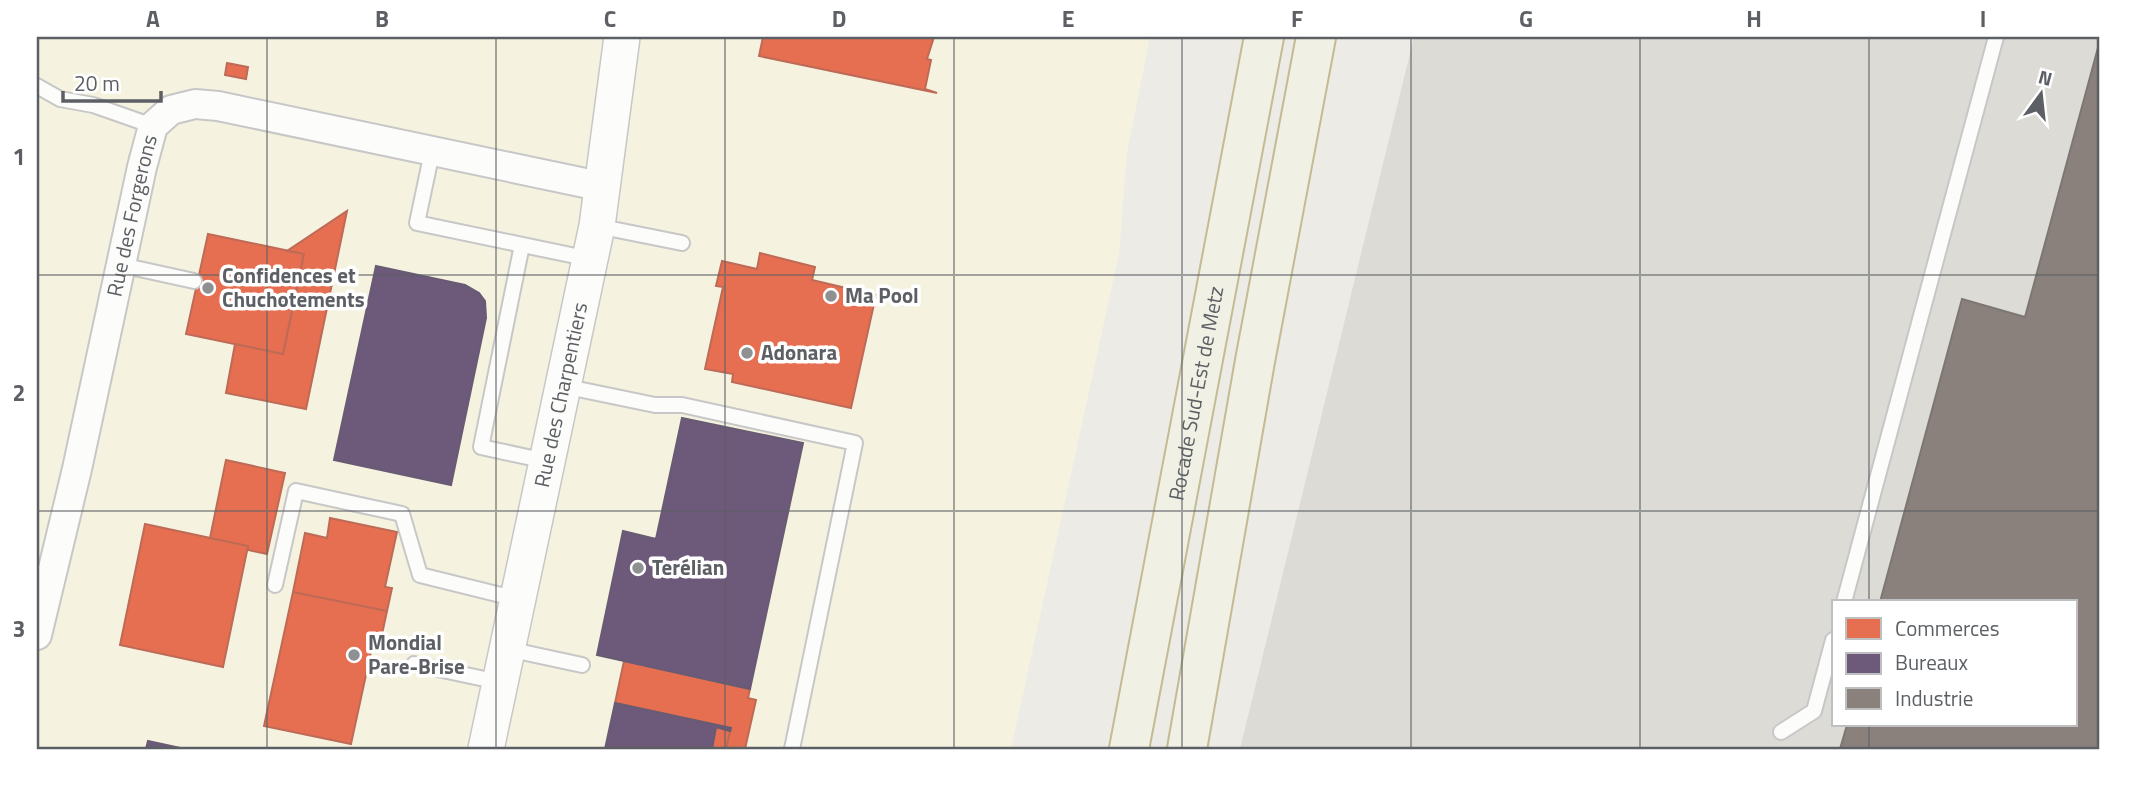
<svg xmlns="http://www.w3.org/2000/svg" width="2136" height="786" viewBox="0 0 2136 786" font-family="'Titillium Web',sans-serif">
	<rect width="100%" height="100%" fill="#ecebe6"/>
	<!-- commercial -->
	<path fill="#f5f3df" d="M37,37H1150L1127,153L1119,254L1011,749H37Z"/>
	<!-- industrial -->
	<path fill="#dcdbd6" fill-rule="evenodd" d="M1414,37H2099V749H1240ZM1833,602H2075V725H1833Z"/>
	<!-- shops -->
	<path fill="#e76f51" stroke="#bd6a57" stroke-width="2" d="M763,37H934L927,59L931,60L925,89L937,93L759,56Z
		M227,63L248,67L246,79L225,75Z
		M347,211L327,308L294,301L304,254L287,251Z
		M208,234L304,254L283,354L186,334Z
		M760,253L815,267L812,280L876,295L851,408L732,382L733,374L705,369L723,287L716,286L722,261L757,269Z
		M294,301L327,308L306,409L226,393L235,344L283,354Z
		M226,460L285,473L267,554L248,550V546L210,538Z
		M330,518L397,532L385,587L392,588L387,611L293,592L305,533L327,538Z
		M145,524L248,546L223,667L120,645Z
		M293,592L387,611L381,639L374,638L351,744L264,726Z
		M624,661L750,689L748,698L756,700L745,749H726L731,728L615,703Z
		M716,727L730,731L726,749H712Z"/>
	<!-- offices -->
	<path fill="#6d597a" stroke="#685b73" stroke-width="2" d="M376,266L465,285L479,293L485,301L486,318L451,485L334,460Z
		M682,418L803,443L750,689L597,655L623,531L656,539Z
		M615,703L731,728L730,731L716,727L712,749H605Z
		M148,741L185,749H146Z"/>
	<!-- industry -->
	<path fill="#8a817c" stroke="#7c7775" stroke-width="2" d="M2099,44V749H1840L1847,725H2075V602H1880L1962,299L2025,317Z"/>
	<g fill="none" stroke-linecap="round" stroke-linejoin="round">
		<!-- service casing -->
		<g stroke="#c8c7c7" stroke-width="18">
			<path id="service" d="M37,86L60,99L93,105L153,126
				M432,152L417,223L590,259
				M597,226L682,243
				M522,245L481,447L546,461
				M121,265L194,281
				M563,386L655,405H682L855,443L792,749
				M275,585L296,491L402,514L420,575L517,599
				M1844,602L1996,37
				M508,649L582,665
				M414,664L499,682
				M1781,732L1814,711L1833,640"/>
		</g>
		<!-- minor casing -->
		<g stroke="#c8c7c7" stroke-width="32">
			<g id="minor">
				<path id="s1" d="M37,635L77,469L142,167L153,126L171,110L195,104L218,106L604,187"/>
			</g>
		</g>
		<!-- tertiary casing -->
		<g stroke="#c8c7c7" stroke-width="38">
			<g id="tertiary">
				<path id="s2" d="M486,749L597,226L622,37"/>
			</g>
		</g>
		<!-- trunk casing -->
		<g stroke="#c3bb94" stroke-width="42">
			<g id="trunk">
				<path id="s3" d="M1129,749L1264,37"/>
				<path d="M1187,749L1255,361L1316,37"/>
			</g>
		</g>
		<!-- service -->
		<use href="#service" stroke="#fcfcfb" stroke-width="14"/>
		<!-- minor -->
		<use href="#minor" stroke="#fcfcfb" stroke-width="28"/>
		<!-- tertiary -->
		<use href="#tertiary" stroke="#fcfcfb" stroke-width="35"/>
		<!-- trunk -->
		<use href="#trunk" stroke="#f0f0e4" stroke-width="38"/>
	</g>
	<!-- grid -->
	<path fill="none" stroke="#5c5f64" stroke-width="2" stroke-opacity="0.55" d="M267,37V749M496,37V749M725,37V749M954,37V749M1182,37V749M1411,37V749M1640,37V749M1869,37V602M37,275H2099M37,511H2099M1869,725V749"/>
	<!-- markers -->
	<g fill="#8e9092" stroke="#fff" stroke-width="2.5">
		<circle cx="208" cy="288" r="7"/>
		<circle cx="831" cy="296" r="7"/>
		<circle cx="747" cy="353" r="7"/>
		<circle cx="638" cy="568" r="7"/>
		<circle cx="354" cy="655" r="7"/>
	</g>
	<g text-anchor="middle" stroke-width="7" stroke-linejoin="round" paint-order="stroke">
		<!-- street labels -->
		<g font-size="21" fill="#5c5f64" stroke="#fff">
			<text dy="7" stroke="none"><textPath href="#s1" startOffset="430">Rue des Forgerons</textPath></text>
			<text dy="7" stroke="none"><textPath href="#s3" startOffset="362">Rocade Sud-Est de Metz</textPath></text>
			<text dy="7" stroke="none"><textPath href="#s2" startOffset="362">Rue des Charpentiers</textPath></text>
		</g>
		<!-- poi labels -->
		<g font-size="21" font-weight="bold" fill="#5c5f64" stroke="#fff" text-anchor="start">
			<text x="222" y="283">Confidences et<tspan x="222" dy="24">Chuchotements</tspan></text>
			<text x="845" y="303">Ma Pool</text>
			<text x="761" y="360">Adonara</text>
			<text x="652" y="575">Terélian</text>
			<text x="368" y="650">Mondial<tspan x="368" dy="24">Pare-Brise</tspan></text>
		</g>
	</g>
	<!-- border -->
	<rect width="2136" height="786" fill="none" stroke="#ffffff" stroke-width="77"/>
	<!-- legend -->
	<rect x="1832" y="600" width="245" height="126" fill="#ffffff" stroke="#bebfc1" stroke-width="2"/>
	<rect x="1846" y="618" width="35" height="21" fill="#e76f51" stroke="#bebfc1" stroke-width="2"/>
	<text x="1895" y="636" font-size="21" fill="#5c5f64">Commerces</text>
	<rect x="1846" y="653" width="35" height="21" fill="#6d597a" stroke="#bebfc1" stroke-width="2"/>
	<text x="1895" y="670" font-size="21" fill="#5c5f64">Bureaux</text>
	<rect x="1846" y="688" width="35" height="21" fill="#8a817c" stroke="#bebfc1" stroke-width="2"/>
	<text x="1895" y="706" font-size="21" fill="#5c5f64">Industrie</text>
	<!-- north arrow -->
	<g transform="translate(2041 94) rotate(15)" stroke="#ffffff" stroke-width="5" paint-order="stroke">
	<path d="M0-5L12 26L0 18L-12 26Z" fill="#5c5f64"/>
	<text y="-10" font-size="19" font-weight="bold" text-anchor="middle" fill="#5c5f64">N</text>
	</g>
	<!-- scale -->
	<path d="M63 91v10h98v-10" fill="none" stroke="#5c5f64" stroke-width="3.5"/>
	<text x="74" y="91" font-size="21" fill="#5c5f64" stroke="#ffffff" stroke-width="5" paint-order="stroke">20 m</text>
	<rect x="38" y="38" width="2060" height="710" fill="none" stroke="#5c5f64" stroke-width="2.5"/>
	<g font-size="23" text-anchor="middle" font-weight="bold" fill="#5c5f64">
		<text x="153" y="27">A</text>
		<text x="382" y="27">B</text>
		<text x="610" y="27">C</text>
		<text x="839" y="27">D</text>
		<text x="1068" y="27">E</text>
		<text x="1297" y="27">F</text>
		<text x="1526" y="27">G</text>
		<text x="1754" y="27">H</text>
		<text x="1983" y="27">I</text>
		<text x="19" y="165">1</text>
		<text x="19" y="401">2</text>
		<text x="19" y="637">3</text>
	</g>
</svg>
